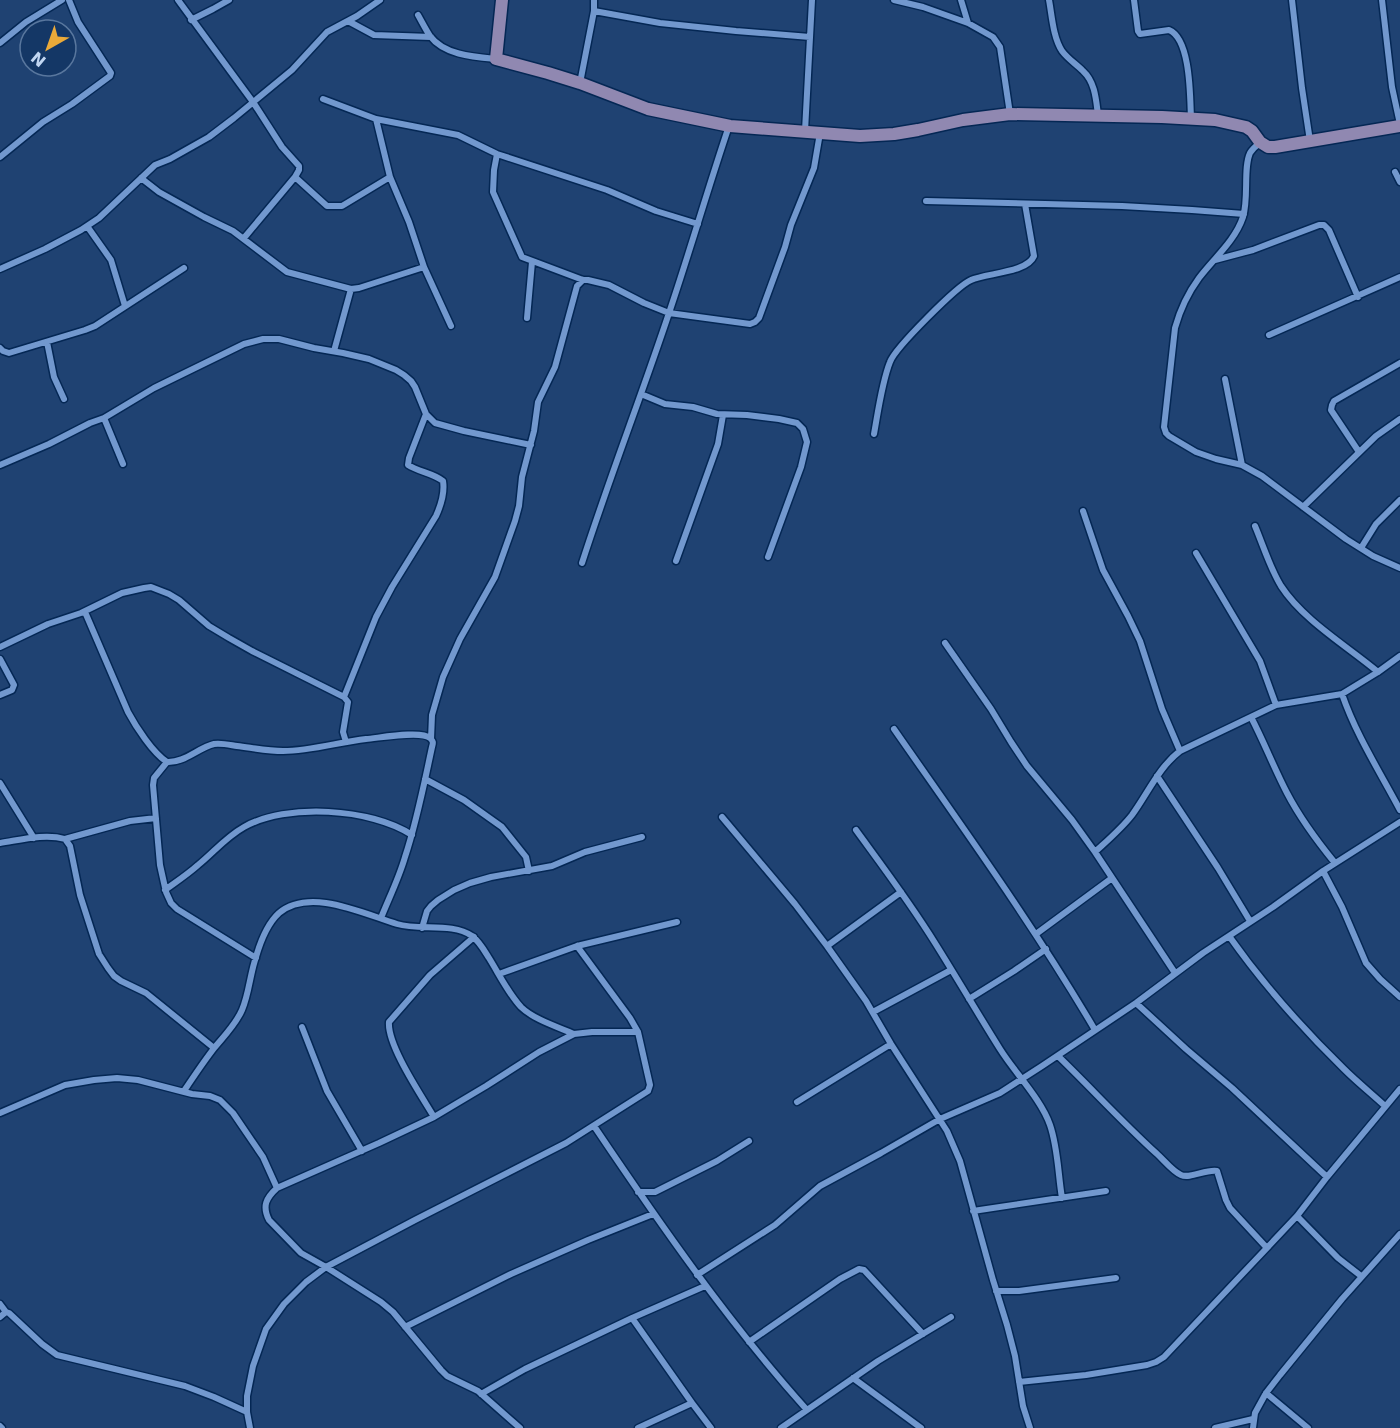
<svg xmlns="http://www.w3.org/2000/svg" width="1400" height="1428" viewBox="0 0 1400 1428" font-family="'DejaVu Sans',sans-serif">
	<rect width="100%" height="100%" fill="#1f4272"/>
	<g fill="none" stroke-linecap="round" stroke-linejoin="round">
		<!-- street casing -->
		<g stroke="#042754" stroke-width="9">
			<path id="street" d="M178,0L253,102L282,147L299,166V170L295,177L244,238
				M894,0L923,7L968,23L993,37L1000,47L1010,114
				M961,0L968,23
				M1049,0C1052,16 1053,37 1062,51C1068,59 1076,64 1083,71C1095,82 1096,99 1098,115
				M1134,0L1138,31L1140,34L1169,30C1191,39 1190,98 1191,119
				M1292,0L1302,88L1310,141
				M1382,0L1392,87L1400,124
				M594,11L660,23L736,31L810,37
				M418,15C422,22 426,30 430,36C444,55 474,57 496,59
				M191,20L213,9L229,0
				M348,21L374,35L431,37
				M0,43L26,22L62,0
				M580,83L594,11V0
				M323,99L376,119L458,135L497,154L607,190L656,211L698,224
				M805,131L812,0
				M1260,143C1256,146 1253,148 1250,153C1243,168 1249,198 1243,217C1235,241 1214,258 1199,278C1188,293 1180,310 1175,328L1164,427L1166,433L1169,436L1196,452L1216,459L1242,465L1262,476L1346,539L1373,556L1400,568
				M497,154L494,170L493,192L522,257L583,280H588L609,285L644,303L669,313L750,324L755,322L759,318L785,247L791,225L814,168L820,133
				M0,157L43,122L72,104L110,76L111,73L78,22L69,0
				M1395,172L1400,182
				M295,177L327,206H342L390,177
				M141,178L159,192L204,217L233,231L287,272L351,289L359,288L424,267L409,222L390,177L376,119
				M926,201L1122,206L1192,210L1244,214
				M87,226L111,260L125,306
				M1215,260L1253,250L1319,225H1324L1329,230L1358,297
				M424,267L451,326
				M0,269L45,249L81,230L99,218L155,165L170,159L209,137L234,118L292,70L327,32L357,16L380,0
				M527,318L532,262
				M1269,335L1400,277
				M47,342L54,377L64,399
				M0,348L3,351L9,353L85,330L95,326L184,268
				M334,351L351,289
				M1225,379L1242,465
				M641,394L665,404L693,407L717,414L747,415L779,419L797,423L803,429L807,442L801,467L768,557
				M104,418L123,464
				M874,434C878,412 882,382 890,362C895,348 957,286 971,280C986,273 1027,273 1034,256L1025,204
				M1359,452L1331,410L1332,405L1334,401L1400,363
				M0,465L49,444L90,423L104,418L154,388L244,344L263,339H279L314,348L343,353L369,359L396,370L404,375L411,381L415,387L426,414L435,423L464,431L531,445
				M1303,507L1376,436L1400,419
				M1083,511L1103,570L1128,616L1140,641L1162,709L1180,751
				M1255,526C1263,545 1270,568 1281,586C1303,620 1347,646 1378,672
				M1361,548L1376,524L1400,500
				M1196,553L1260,661L1276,705
				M676,561L718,444L723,415
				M582,563C609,479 641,397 669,313C690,251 708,188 729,126
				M85,612L128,712C136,727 153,753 167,762C184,763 198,748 214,744C222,743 230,745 237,746C253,748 268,751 283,751C311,751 339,742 366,739C379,738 421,730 430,738C434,742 433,743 432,747C424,784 417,821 405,857C399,878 389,898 381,918
				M945,643L991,709L1011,742L1027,766L1072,820L1095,852L1175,973
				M0,647L48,624L81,613L122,593L144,588L151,587L169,594L179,600L209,626L229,638L252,651L344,697L348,702L343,732L346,742
				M0,659L14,685L12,690L0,695
				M1342,694C1356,735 1380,772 1400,810
				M344,697L376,617L392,587L436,516C441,505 445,493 443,481C433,473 419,472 408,465L409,458L426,414
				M1251,717C1264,742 1274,768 1287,793C1300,818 1317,841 1335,863
				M894,729C963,828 1034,926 1095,1030
				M431,739L432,715L443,677L460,639L495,577L515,521L519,506L522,477L534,431L538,402L555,367L577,286L583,280
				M167,762L154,778L153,785L160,865L166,892L171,903L177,909L256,958
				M1157,776L1218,868L1250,921
				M425,779L464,800L502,827L526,857L529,871
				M0,783L34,838
				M722,817L795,904L827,946L866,1001L891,1044L947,1131L960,1161L993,1280L1007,1325L1015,1356L1023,1406L1030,1428
				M856,830C883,867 911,904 935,943C957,978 978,1014 1000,1049C1015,1073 1041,1099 1050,1125C1058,1148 1058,1174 1062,1198
				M65,839L70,846L80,895L99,954L108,968L114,976L121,981L146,993L214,1048
				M0,843C20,840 45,833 65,839L130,821L156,818
				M1095,852C1108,840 1122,828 1132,815C1148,793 1159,767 1180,751L1276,705L1342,694L1378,672L1400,656
				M1323,871L1342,907L1366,963L1380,979L1400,997
				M165,890C176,882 188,874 198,865C213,853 226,837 244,827C286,803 371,808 412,835
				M422,928L427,911L431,906L438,900L454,890L470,883L491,877L552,866L585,852L642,837
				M1036,934L1112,878
				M1229,936C1263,984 1302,1028 1344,1069C1357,1082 1372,1094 1385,1106
				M827,946L901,892
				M499,974L577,946L677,922
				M969,999L1014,971L1046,949
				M1136,1003L1186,1049L1232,1088L1327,1177
				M873,1012L951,970
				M302,1027L327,1091L362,1151
				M1058,1056C1091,1088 1122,1122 1156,1153C1164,1160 1172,1171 1181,1175C1190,1179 1206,1169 1217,1171L1226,1200L1230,1208L1267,1248
				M184,1091C194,1076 204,1061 215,1047C225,1035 236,1024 242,1010C249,994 250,974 256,957C260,943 267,924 279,913C310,887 364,914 397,924C420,931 452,922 472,936C479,941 484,950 489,958C499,974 508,993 521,1007C533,1019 558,1027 574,1034
				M797,1102L891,1044
				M0,1113L65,1085L94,1080L117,1078L138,1080L192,1094L210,1096L220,1100L233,1113L263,1157L277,1188
				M434,1117C421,1095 387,1045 389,1022L430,975L474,937
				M594,1126C660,1224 728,1322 807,1410
				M638,1192H655L717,1161L749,1141
				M973,1211L1106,1191
				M1297,1216L1338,1258L1361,1276
				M697,1275L775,1225L820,1186L881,1153L940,1119L1000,1093L1042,1066L1136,1003L1203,953L1273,907L1323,871L1400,822
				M996,1291H1019L1116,1278
				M0,1304L6,1312
				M0,1317L6,1312L9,1313L42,1344L57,1355L185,1386L214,1397L247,1412
				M632,1318L705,1286
				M405,1327L511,1274L588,1240L653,1214
				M749,1342L840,1279L859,1269L864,1270L923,1334
				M853,1378L921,1428
				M1019,1382L1086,1375L1147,1365L1156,1362L1164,1357L1297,1216L1327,1177L1400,1089
				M1266,1393L1308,1428
				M481,1394L525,1369L632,1318L692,1403
				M0,1426L2,1428
				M250,1428L247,1412V1396L253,1366L266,1329L284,1304L306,1282L326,1267L415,1220L566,1143L648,1091L650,1085L638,1032L630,1018L577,946
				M520,1428L478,1391L447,1376L441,1370L393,1312L381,1302L326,1267L301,1253L269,1220C262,1206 266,1198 277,1188L379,1143L434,1117L486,1086L539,1052L574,1034L592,1032H638
				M638,1428L692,1403L711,1428
				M781,1428L878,1361L951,1317
				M1215,1428L1253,1419
				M1253,1428L1255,1413L1266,1393L1280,1375L1342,1299L1400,1234"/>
		</g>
		<!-- secondary casing -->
		<g stroke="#042754" stroke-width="15">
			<path id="secondary" d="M502,0L496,59L548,73L580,83L648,109L730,126L860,136L894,134L918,130L963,120L1010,114L1162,117L1215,120L1246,127L1252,131L1260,142L1268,147H1275L1400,126"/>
		</g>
		<!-- street -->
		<use href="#street" stroke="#7298ce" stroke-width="6"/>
		<!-- secondary -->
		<use href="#secondary" stroke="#9088b1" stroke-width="12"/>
	</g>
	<!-- north arrow -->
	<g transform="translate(48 48) rotate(220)"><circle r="28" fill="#143766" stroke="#59779e" stroke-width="1.5"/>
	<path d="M0-4.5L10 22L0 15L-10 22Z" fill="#ebaa39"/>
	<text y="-9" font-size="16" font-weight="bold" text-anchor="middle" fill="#c1d6f2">N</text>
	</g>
</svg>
